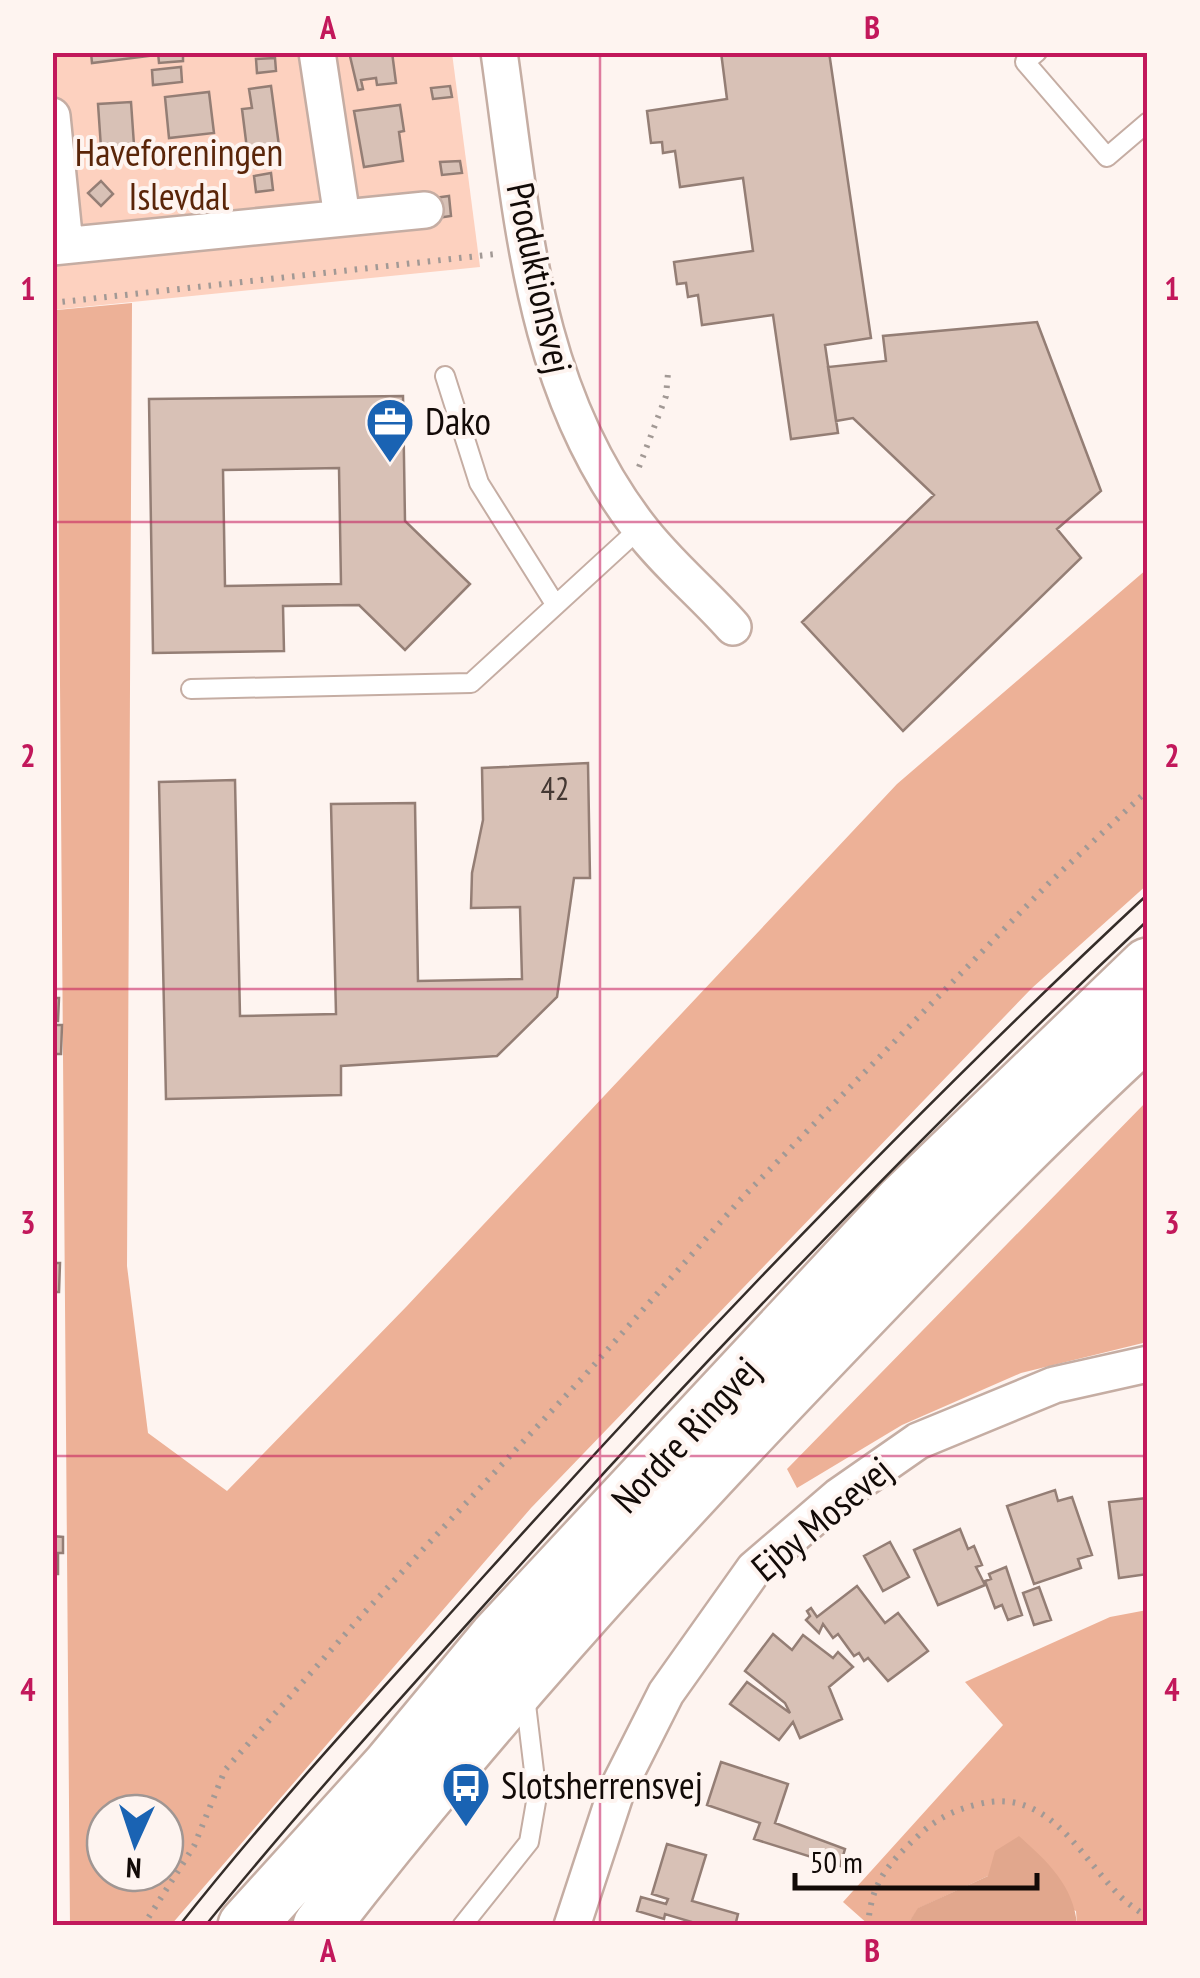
<svg xmlns="http://www.w3.org/2000/svg" width="1200" height="1978" viewBox="0 0 1200 1978" font-family="'PT Sans Narrow',sans-serif">
	<rect width="100%" height="100%" fill="#fef4f0"/>
	<!-- green -->
	<path fill="#fdd1bf" d="M53,53H452L480,267L53,310Z"/>
	<!-- forest -->
	<path fill="#edb197" fill-rule="evenodd" d="M132,303L127,1266L148,1433L227,1491L406,1307L897,784L1147,569L1148,884L1032,988L531,1508L171,1925L70,1926L57,310ZM105,1813H165V1873H105Z
		M1147,1101V1342L1021,1373L902,1425L797,1488L787,1469Z
		M1147,1610V1925H1077L1076,1911L988,1876L919,1908L907,1925H869L843,1902L1003,1725L965,1682L1110,1617Z"/>
	<!-- water -->
	<path fill="#e1a78d" d="M1019,1836C1047,1861 1074,1886 1077,1925H907L918,1908L988,1876L995,1851Z"/>
	<!-- building -->
	<path fill="#d8c1b6" stroke="#947e75" stroke-width="2.5" fill-rule="evenodd" d="M91,52H149V56L92,63Z
		M158,52H183V61L159,63Z
		M349,52H392L396,83L377,85L376,78L361,80L363,89L358,90Z
		M721,52H829L871,338L825,345L838,433L791,439L773,315L702,325L698,295L688,297L686,283L677,284L674,262L753,251L743,178L680,187L675,151L663,153L662,142L651,143L647,111L727,99Z
		M275,58L276,71L257,73L256,59Z
		M181,67L182,82L153,85L152,70Z
		M271,86L279,146L247,149L242,109L252,108L249,89Z
		M450,86L452,97L433,99L431,88Z
		M209,92L214,133L169,138L165,97Z
		M131,102L134,145L101,148L98,104Z
		M400,105L404,131L399,132L403,161L364,167L354,111Z
		M460,161L462,173L442,175L440,162Z
		M271,173L273,190L256,192L254,176Z
		M101,181L113,194L101,206L88,193Z
		M449,196L451,216L437,218L434,198Z
		M1037,322L1101,491L1057,529L1081,558L903,731L802,622L934,495L853,418L836,421L828,367L886,361L883,336Z
		M403,396L405,521L470,584L405,650L359,605L283,606L284,651L153,653L149,399ZM339,468L341,584L225,586L223,470Z
		M588,763L590,878H574L557,997L497,1056L341,1066V1095L166,1099L159,782L235,780L240,1016L336,1014L331,804L415,803L418,981L522,979L520,907L471,908L472,873L483,820L482,768Z
		M52,998H59L58,1021H52Z
		M52,1025H62L61,1054H52Z
		M52,1263H60L59,1292H52Z
		M52,1484H55V1532H52Z
		M1055,1490L1058,1501L1072,1497L1092,1555L1078,1559L1081,1568L1034,1584L1007,1506Z
		M1148,1498V1574L1119,1578L1109,1502Z
		M960,1529L968,1549L974,1546L982,1565L976,1567L985,1585L938,1605L914,1550Z
		M52,1536L63,1537V1553H52Z
		M890,1542L909,1577L883,1591L864,1556Z
		M52,1555H58V1574H52Z
		M1006,1567L1022,1615L1008,1620L1002,1605L995,1608L985,1581L991,1579L989,1574Z
		M857,1586L885,1623L898,1613L928,1651L888,1681L868,1658L864,1661L859,1653L854,1656L838,1634L833,1638L823,1624L819,1633L806,1620L810,1616L807,1611L811,1608L817,1617Z
		M1039,1587L1051,1620L1034,1625L1023,1593Z
		M773,1634L792,1650L803,1635L833,1658L838,1652L853,1667L829,1687L842,1719L800,1738L793,1722L779,1740L730,1704L747,1682L790,1713L785,1703L745,1671Z
		M721,1762L788,1784L775,1823L845,1849L840,1866L754,1839L760,1823L707,1805Z
		M667,1844L706,1855L692,1901L738,1914L735,1926H705L665,1914L664,1919L637,1911L641,1897L666,1904L668,1899L652,1894Z"/>
	<g fill="none" stroke-linecap="round" stroke-linejoin="round">
		<!-- lane casing -->
		<g stroke="#c5ada3" stroke-width="22">
			<path id="lane" d="M1037,52L1025,62L1107,157L1148,122
				M445,376L479,483L555,604
				M191,689L471,683L640,528
				M462,1926L529,1842L537,1796L525,1696"/>
		</g>
		<!-- street casing -->
		<g stroke="#c5ada3" stroke-width="40">
			<path id="street" d="M317,52L342,217
				M499,52C523,220 532,388 639,527C666,563 703,593 733,627
				M52,116L65,245
				M52,247L425,210
				M572,1926L616,1792L666,1693L754,1569L839,1496L918,1441L1054,1385L1148,1364"/>
		</g>
		<!-- primary casing -->
		<g stroke="#c5ada3" stroke-width="60">
			<path id="primary" d="M246,1926L389,1768L497,1638L903,1202L1148,966
				M321,1926C473,1730 639,1546 810,1367C920,1252 1030,1137 1148,1029"/>
		</g>
		<!-- path -->
		<path stroke="#a29995" stroke-width="6" stroke-dasharray="2.5 8" stroke-linecap="butt" d="M52,303L496,254
			M639,467L666,396L668,373
			M143,1926L194,1846L225,1770L363,1614L586,1374L741,1199L1050,882L1148,790
			M868,1926C871,1882 888,1864 919,1835C936,1819 956,1809 979,1804C1047,1787 1078,1853 1118,1894C1126,1903 1138,1910 1148,1918"/>
		<!-- lane -->
		<use href="#lane" stroke="#fff" stroke-width="18"/>
		<!-- street -->
		<use href="#street" stroke="#fff" stroke-width="35"/>
		<!-- primary -->
		<use href="#primary" stroke="#fff" stroke-width="55"/>
		<!-- tram -->
		<path stroke="#352d29" stroke-width="2.5" d="M179,1926C275,1804 380,1692 483,1577C695,1341 915,1111 1148,894
			M205,1926C304,1804 410,1688 514,1572C717,1346 927,1128 1148,920"/>
	</g>
	<!-- grid -->
	<path fill="none" stroke="#c2185b" stroke-width="2.5" stroke-opacity="0.55" d="M600,52V1926M52,522H1148M52,989H1148M52,1456H1148"/>
	<!-- icons -->
	<defs>
		<g id="office-pin" transform="scale(2.5)"><path d="M0 17L-7.5 6A9.5 9.5 0 1 1 7.5 6Z" fill="#1a63b3" stroke="#fef4f0"/><path d="M-6-3h4V-5.5h4V-3h4V5H-6ZM-1-4.5V-3h2v-1.5ZM-6 0V1H6V0Z" fill="#fff"/></g>
		<g id="bus-pin" transform="scale(2.5)"><path d="M0 17L-7.5 6A9.5 9.5 0 1 1 7.5 6Z" fill="#1a63b3" stroke="#fef4f0"/><path d="M-5-6H5V4H4V6H2V4H-2V6H-4V4H-5ZM-3.5-4V0h7V-4ZM-3.5 1.2v1.5H-2V1.2ZM2 1.2v1.5H3.5V1.2Z" fill="#fff"/></g>
	</defs>
	<g fill-rule="evenodd">
		<use href="#office-pin" x="390" y="422"/>
		<use href="#bus-pin" x="466" y="1786"/>
	</g>
	<g text-anchor="middle" stroke-width="8" stroke-linejoin="round" paint-order="stroke">
		<!-- number labels -->
		<g font-size="32" fill="#443833">
			<text x="555" y="800">42</text>
		</g>
		<!-- park labels -->
		<g font-size="38" fill="#5a2509" stroke="#fef4f0">
			<text x="179" y="166">Haveforeningen<tspan x="179" dy="44">Islevdal</tspan></text>
		</g>
		<!-- street labels -->
		<g font-size="38" fill="#120a07" stroke="#fef4f0">
			<text transform="translate(539 278) rotate(78)" y="13">Produktionsvej</text>
			<text transform="translate(686 1435) rotate(-47)" y="13">Nordre Ringvej</text>
			<text transform="translate(822 1519) rotate(-40)" y="13">Ejby Mosevej</text>
		</g>
		<!-- poi labels -->
		<g font-size="38" fill="#120a07" stroke="#fef4f0" text-anchor="start">
			<text x="425" y="435">Dako</text>
			<text x="501" y="1799">Slotsherrensvej</text>
		</g>
	</g>
	<!-- border -->
	<rect width="1200" height="1978" fill="none" stroke="#fef4f0" stroke-width="110"/>
	<!-- north arrow -->
	<g transform="translate(135 1843) rotate(183)"><circle r="48" fill="#fef4f0" stroke="#a09693" stroke-width="2.5"/>
	<path d="M0-8L18 38L0 25L-18 38Z" fill="#1a63b3"/>
	<text y="-15" font-size="28" font-weight="bold" text-anchor="middle" fill="#120a07">N</text>
	</g>
	<!-- scale -->
	<path d="M795 1873v15h242v-15" fill="none" stroke="#120a07" stroke-width="5"/>
	<text x="810" y="1873" font-size="30" fill="#120a07" stroke="#fef4f0" stroke-width="8" paint-order="stroke">50 m</text>
	<rect x="55" y="55" width="1090" height="1868" fill="none" stroke="#c2185b" stroke-width="4"/>
	<g font-size="32" text-anchor="middle" font-weight="bold" fill="#c2185b">
		<text x="328" y="39">A</text>
		<text x="872" y="39">B</text>
		<text x="28" y="300">1</text>
		<text x="1172" y="300">1</text>
		<text x="28" y="767">2</text>
		<text x="1172" y="767">2</text>
		<text x="28" y="1234">3</text>
		<text x="1172" y="1234">3</text>
		<text x="28" y="1701">4</text>
		<text x="1172" y="1701">4</text>
		<text x="328" y="1962">A</text>
		<text x="872" y="1962">B</text>
	</g>
</svg>
